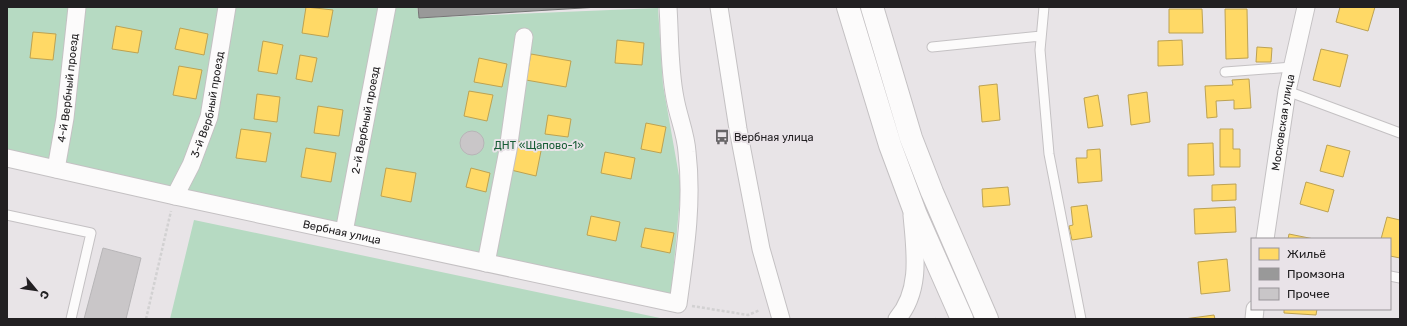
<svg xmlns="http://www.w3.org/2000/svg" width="1407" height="326" viewBox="0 0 1407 326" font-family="Rubik,sans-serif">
	<rect width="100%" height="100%" fill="#e8e4e7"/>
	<!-- green -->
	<path fill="#b6dac2" d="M7,7H417L419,18L658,8L663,85L681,187L670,306L7,166Z
		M194,220L660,318L170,319Z"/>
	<!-- homes -->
	<path fill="#ffd966" stroke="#bda252" d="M306,7L333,10L328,37L302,33Z
		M1340,7H1375L1368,31L1336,22Z
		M1169,9H1202L1203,33H1169Z
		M1225,9H1247L1248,58L1226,59Z
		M116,26L142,31L138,53L112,49Z
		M180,28L208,34L204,55L175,49Z
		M33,32L56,34L53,60L30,58Z
		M617,40L644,43L642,65L615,63Z
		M1182,40L1183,65L1158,66V41Z
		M263,41L283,45L277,74L258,71Z
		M1257,47L1272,48L1271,62H1256Z
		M1321,49L1348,55L1340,87L1313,80Z
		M531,54L571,61L566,87L526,80Z
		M300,55L317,58L312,82L296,79Z
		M479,58L507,64L502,87L474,82Z
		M179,66L202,70L196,99L173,95Z
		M1249,79L1251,108L1234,109V100L1216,101L1217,117L1207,118L1205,86L1233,85L1232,80Z
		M997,84L1000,120L982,122L979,86Z
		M469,91L493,95L487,121L464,116Z
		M1147,92L1150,122L1131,125L1128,95Z
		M257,94L280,97L277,122L254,119Z
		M1098,95L1103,126L1088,128L1084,98Z
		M318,106L343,110L339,136L314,133Z
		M548,115L571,119L568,137L545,134Z
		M646,123L666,127L661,153L641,149Z
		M241,129L271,133L266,162L236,158Z
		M1220,129H1233V149H1240V167H1220Z
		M517,141L542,146L536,176L511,170Z
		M1213,143L1214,175L1188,176V144Z
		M1327,145L1350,151L1343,177L1320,171Z
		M306,148L336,153L331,182L301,177Z
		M1100,149L1102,181L1078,183L1076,158H1087V150Z
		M605,152L635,158L631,179L601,173Z
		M386,168L416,173L411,202L381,196Z
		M471,168L490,173L486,192L466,187Z
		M1306,182L1334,190L1328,212L1300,204Z
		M1236,184V200L1212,201V185Z
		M1008,187L1010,205L983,207L982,189Z
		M1087,205L1092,237L1072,240L1069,226L1073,225L1071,207Z
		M1235,207L1236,232L1195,234L1194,209Z
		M591,216L620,222L616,241L587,235Z
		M1387,217L1400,220V258L1390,256V239H1381Z
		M645,228L674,233L670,253L641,247Z
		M1289,234L1314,239H1288Z
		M1227,259L1230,291L1201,294L1198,262Z
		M1284,309H1317L1316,315L1284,313Z
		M1214,315L1215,319H1184Z"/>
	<!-- industry -->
	<path fill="#999" stroke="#757575" d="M418,7H599L419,18Z"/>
	<!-- building -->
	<path fill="#c9c6c8" stroke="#b7b5b7" d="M460 143a12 12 0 1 1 24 0a12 12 0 1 1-24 0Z
		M103,248L141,258L126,319H84Z"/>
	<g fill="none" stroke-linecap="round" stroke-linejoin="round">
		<!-- lane casing -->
		<g stroke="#c4c1c3" stroke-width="11">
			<path id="lane" d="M1044,7L1040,50L1049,154L1081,319
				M932,47L1041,36
				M1225,72L1292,67
				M1287,91L1400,133
				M7,215L91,233L71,319
				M1390,276L1400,278"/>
		</g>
		<!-- street casing -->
		<g stroke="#c4c1c3" stroke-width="19">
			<g id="street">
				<path d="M719,7L738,129L761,249L781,319"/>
				<path id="s1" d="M7,158L175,196L678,304C685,253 693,203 687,152C686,134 678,116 675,98C669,68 670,38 668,7"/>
				<path id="s2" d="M56,169L65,118L77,7"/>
				<path id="s3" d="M175,196L191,165L209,117L227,7"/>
				<path id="s4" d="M344,232L387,7"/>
				<path id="s5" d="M1265,239L1287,91L1306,7"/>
				<path d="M486,263L508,150L524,37"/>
				<path d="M897,319C922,290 915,250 912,215"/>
				<path d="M1254,319L1255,309"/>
			</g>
		</g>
		<!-- secondary casing -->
		<g stroke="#c4c1c3" stroke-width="24">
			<path id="secondary" d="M848,7L890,145L916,215L962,319
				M872,7L911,138L932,192L987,319"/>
		</g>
		<!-- path -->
		<path stroke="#d2d1d2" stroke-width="2.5" stroke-dasharray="3 2" stroke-linecap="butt" d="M692,306L748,315L760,310
			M146,319L171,211
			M935,319H936"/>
		<!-- lane -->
		<use href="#lane" stroke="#fcfbfb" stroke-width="9"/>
		<!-- street -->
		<use href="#street" stroke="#fcfbfb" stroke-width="17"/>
		<!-- secondary -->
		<use href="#secondary" stroke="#fcfbfb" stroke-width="22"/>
	</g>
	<!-- icons -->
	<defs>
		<g id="bus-bare" transform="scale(1.2)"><path d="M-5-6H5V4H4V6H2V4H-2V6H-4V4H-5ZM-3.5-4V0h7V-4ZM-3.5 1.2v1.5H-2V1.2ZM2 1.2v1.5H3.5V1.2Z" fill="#676567" stroke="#e9e3e8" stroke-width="2.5" paint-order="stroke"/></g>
	</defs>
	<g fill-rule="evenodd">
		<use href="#bus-bare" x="722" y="137"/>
	</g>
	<g text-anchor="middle" stroke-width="4" stroke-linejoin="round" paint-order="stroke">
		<!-- street labels -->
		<g font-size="11" fill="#222022" stroke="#e9e3e8">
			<text dy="4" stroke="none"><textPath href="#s2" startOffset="82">4-й Вербный проезд</textPath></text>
			<text dy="4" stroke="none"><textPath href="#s3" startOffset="98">3-й Вербный проезд</textPath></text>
			<text dy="4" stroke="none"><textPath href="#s4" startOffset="114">2-й Вербный проезд</textPath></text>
			<text dy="4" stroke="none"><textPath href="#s5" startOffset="118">Московская улица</textPath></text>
			<text dy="4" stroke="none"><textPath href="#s1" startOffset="343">Вербная улица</textPath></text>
		</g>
		<!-- poi labels -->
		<g font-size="11" fill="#222022" stroke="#e9e3e8" text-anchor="start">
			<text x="734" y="141">Вербная улица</text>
		</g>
		<!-- park labels -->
		<g font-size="11" fill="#175c35" stroke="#e9e3e8">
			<text x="539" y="149">ДНТ «Щапово-1»</text>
		</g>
	</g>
	<!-- border -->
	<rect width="1407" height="326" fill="none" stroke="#222022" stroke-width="16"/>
	<!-- legend -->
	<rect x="1251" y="238" width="140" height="72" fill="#e9e3e8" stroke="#999599"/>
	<rect x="1259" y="248" width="20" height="12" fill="#ffd966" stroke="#999599"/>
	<text x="1287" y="258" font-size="12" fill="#222022">Жильё</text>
	<rect x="1259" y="268" width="20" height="12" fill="#999999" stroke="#999599"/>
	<text x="1287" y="278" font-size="12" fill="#222022">Промзона</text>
	<rect x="1259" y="288" width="20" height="12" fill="#c9c6c8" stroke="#999599"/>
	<text x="1287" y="298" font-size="12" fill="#222022">Прочее</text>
	<!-- north arrow -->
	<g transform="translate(36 290) rotate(119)" stroke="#e9e3e8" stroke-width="3" paint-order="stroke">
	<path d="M0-3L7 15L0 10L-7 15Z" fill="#222022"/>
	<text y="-6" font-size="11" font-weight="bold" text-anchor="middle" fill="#222022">С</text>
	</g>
</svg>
